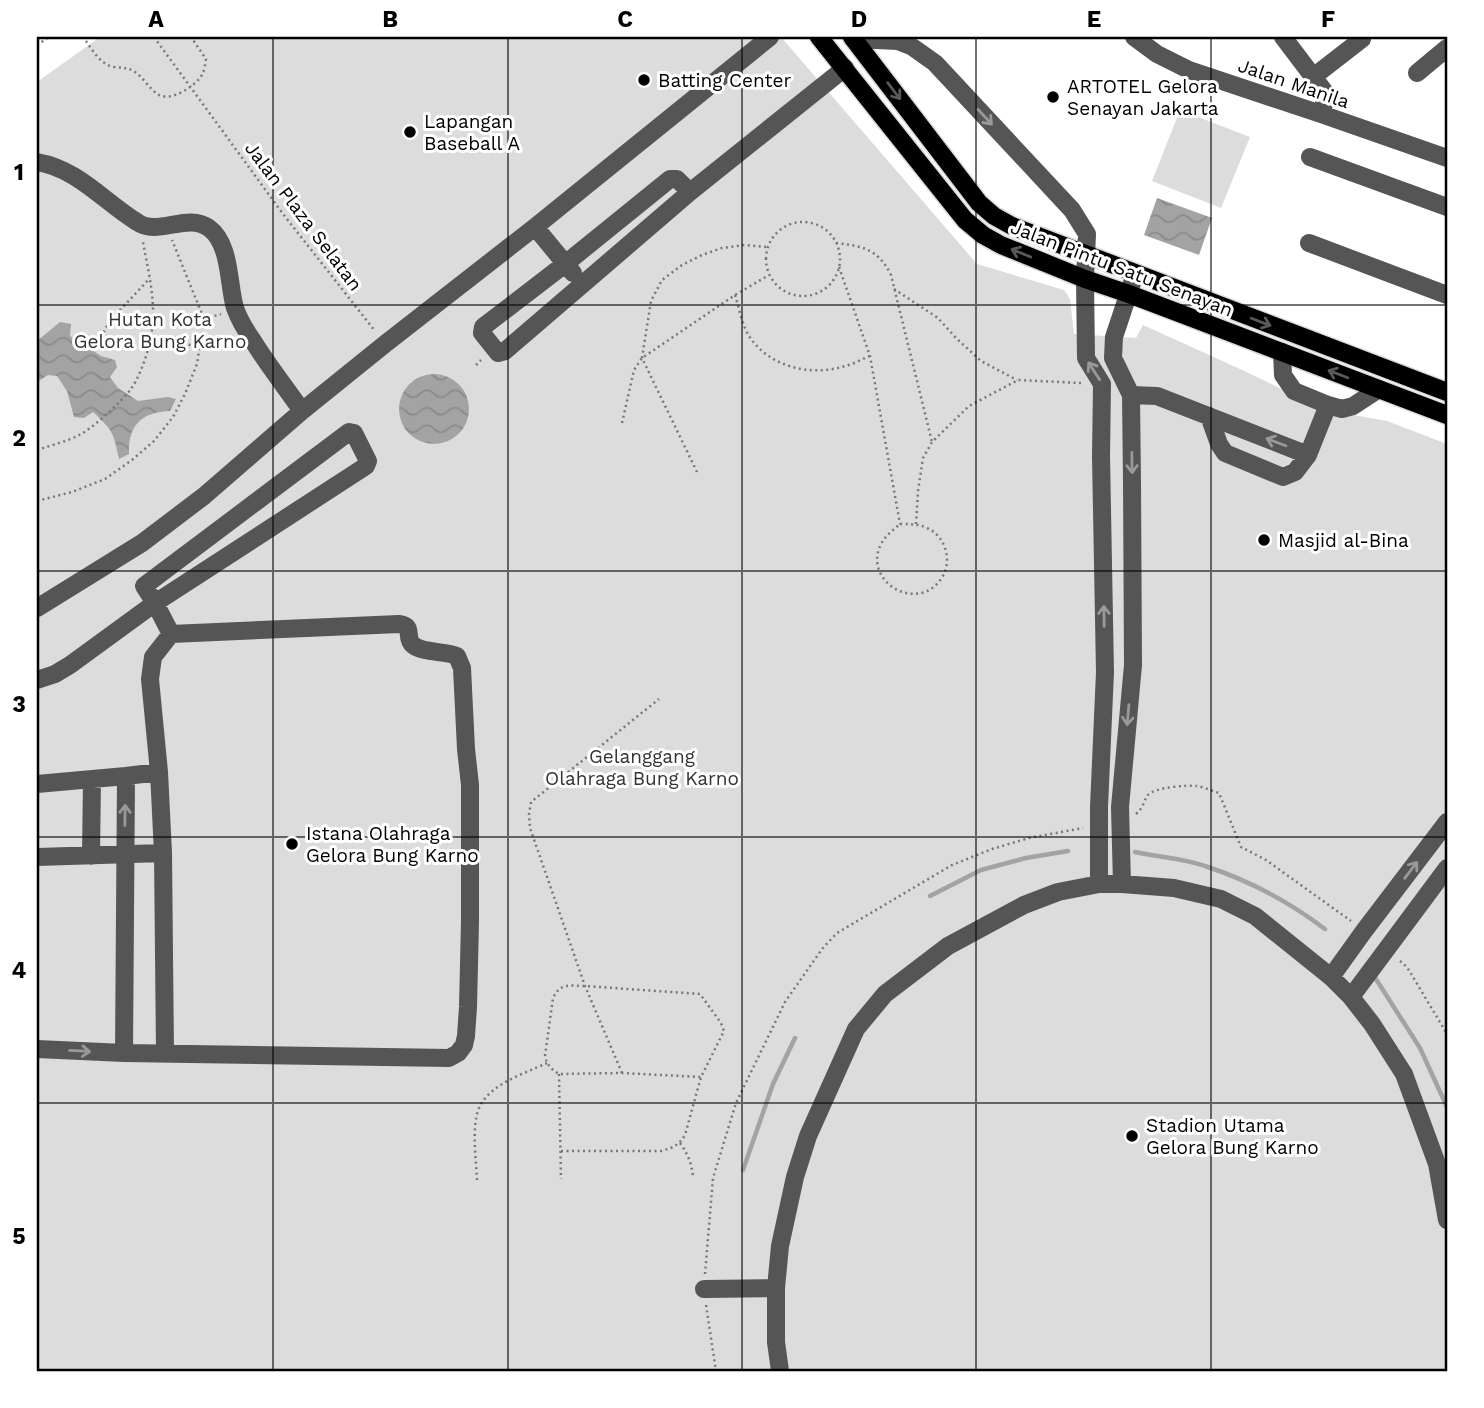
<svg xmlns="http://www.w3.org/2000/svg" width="1484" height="1408" viewBox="0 0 1484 1408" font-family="'Work Sans',sans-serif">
	<defs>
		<pattern id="water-waves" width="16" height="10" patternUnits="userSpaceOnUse" patternTransform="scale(1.75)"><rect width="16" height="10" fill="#a3a3a3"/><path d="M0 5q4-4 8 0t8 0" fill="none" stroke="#8b8b8b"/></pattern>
	</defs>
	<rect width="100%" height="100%" fill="#fff"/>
	<!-- park -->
	<path fill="#dcdcdc" d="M100,37H781L977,264L1064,290L1070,299L1074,334L1136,338L1143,325L1240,369L1326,410L1387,421L1447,444V1371H37V82Z
		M1180,110L1250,137L1221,208L1152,181Z"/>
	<!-- water -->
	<path fill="url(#water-waves)" d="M1157,198L1212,218L1199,255L1144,235Z
		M60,322L71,324L70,336L101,356L115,360L117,367L110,377L118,388L138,401L168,397L176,399L170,411C142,412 128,425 129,454L119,459C113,431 113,431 93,412L84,418L74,417L67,391L57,376L48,375L37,382V341Z
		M399 409a35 35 0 1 1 70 0a35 35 0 1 1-70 0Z"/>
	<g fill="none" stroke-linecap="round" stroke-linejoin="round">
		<!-- stream -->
		<path stroke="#a3a3a3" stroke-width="4.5" d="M1135,852C1158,857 1183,858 1205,866C1248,880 1288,901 1325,929
			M930,896L981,870L1026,858L1068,851
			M1374,976L1420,1048L1447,1107
			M743,1170L773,1084L795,1038"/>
		<!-- major casing -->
		<g stroke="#dbdbdb" stroke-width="21">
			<path id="major" d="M819,37L965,220L983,235L1001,245L1085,279L1129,294L1447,415
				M852,37L979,203L994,216L1012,226L1447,392"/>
		</g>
		<!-- path -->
		<path stroke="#777" stroke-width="2.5" stroke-dasharray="2 3.5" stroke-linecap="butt" d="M154,37L283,214L375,331
			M86,41C93,51 101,65 114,67C122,68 127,67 135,72C144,78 150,90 159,95C172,101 191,88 199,79C204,74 205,66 206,59L191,37
			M37,45L49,37
			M766 259a37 37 0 1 1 74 0a37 37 0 1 1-74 0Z
			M836,243C863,246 878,249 891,275L932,442
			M839,267L870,356L900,524
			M894,289L938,318L956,338L981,361L1017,380
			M735,295C739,308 742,325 749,336C769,367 811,377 845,366C854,364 862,359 870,356
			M204,319L221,314
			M151,336L199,347
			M96,347L109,322L150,278
			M476,365L481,360
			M622,423L634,370L642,358L735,295L769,275
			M37,450C52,445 69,441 83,433C96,425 121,402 131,389C144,370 154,335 153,312C153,288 147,265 143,242
			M697,472L642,358L651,301L662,280L682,265L702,255L722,248L745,245L767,247
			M37,501L72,492L105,479L132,460L154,441L173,417L185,394L197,364L204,319L172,240
			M900,524C910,524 918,524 927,528C946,536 953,562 941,579C917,614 862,581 881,544C886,535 893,530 900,524Z
			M916,524L918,491L923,458L932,442L969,406L1018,380L1081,383
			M1136,814C1144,807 1143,802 1148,795C1155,787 1187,785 1197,786C1204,787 1212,791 1219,793L1241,847L1266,860L1351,921
			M1400,961L1407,967L1447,1034
			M622,1073L585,986L530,828L529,814L531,802L659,699
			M559,1074L561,1179
			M680,1143C688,1154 692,1164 693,1178
			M561,1151H661C673,1148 679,1145 685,1135L701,1077L724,1031L721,1023L700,994L585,986C571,986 560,982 553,998L545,1056C547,1065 551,1069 559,1074L622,1073L701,1077
			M477,1180C476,1161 473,1136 476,1119C480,1086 522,1075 547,1063
			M705,1274L713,1178L736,1103L785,1002L822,949L837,933L952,865L992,849L1029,838L1083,828
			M706,1305L716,1371"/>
		<!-- minor -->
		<path stroke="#555" stroke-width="18" d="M1134,37L1157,54L1189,70L1321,114L1447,158
			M1283,37L1327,95L1321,114
			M854,39L898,41L911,46L935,63L1072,210L1087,234L1085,279L1086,358L1102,384L1101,456L1105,672L1099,807V884
			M1417,73L1447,48
			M1313,77L1362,39
			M1310,157L1447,207
			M37,162C78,169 103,201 137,222C158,237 187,212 209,228C231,244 228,284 235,308C239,319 246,331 253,341C268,365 286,388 302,411
			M690,192L677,179H670L565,264L483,327L482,333L498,353L505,351L690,192L845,68
			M535,227L573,273
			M1309,243L1447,295
			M1282,352L1283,375L1294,391L1328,405L1342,409L1353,406L1379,389
			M1131,395L1157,396L1308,455L1328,405
			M1209,416L1219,444L1225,453L1283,477L1295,472L1308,455
			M37,608L142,543L204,496L302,411L385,344L535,227L770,37
			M37,680L55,674L70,665L155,603L366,466L368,461L354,433L349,432L144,586L155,603L171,634L153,657L150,679L159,772L163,853L165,1053
			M37,784L126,776L159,772
			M91,856L92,779
			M37,857L163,853
			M1122,884L1120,807L1133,665L1132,482L1131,395L1113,358L1114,337L1135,274
			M1331,977L1364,931L1447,822
			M1351,997L1447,868
			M37,1049L124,1053L449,1058L458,1053L464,1045L466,1036L468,1007L470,921V785L466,749L462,668L457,656C445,651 422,653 413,645C404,637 415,626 399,624L171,634
			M124,1053L126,776
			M704,1289L776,1288
			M780,1371L776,1342V1288L780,1246L795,1177L808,1136L856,1029L885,994L948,946L1024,905L1058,892L1099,884H1122L1174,888L1221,899L1255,916L1331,977L1351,997L1372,1024L1404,1074L1437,1164L1447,1220"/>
		<!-- major -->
		<use href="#major" stroke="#000" stroke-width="18"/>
	</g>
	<!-- one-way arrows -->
	<defs><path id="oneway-shaft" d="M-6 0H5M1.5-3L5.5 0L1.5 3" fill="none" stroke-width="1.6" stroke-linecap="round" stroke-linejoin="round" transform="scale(1.75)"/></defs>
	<g stroke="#595959">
		<use href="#oneway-shaft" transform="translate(894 91) rotate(53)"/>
		<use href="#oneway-shaft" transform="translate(1021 253) rotate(-158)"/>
		<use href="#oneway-shaft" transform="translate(1261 322) rotate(21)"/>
		<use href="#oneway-shaft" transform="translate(1338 374) rotate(-159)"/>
	</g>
	<g stroke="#999">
		<use href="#oneway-shaft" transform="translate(985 117) rotate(47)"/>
		<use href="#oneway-shaft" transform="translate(1094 371) rotate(-123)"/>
		<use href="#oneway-shaft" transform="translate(1276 442) rotate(-159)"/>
		<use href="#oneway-shaft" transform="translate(1132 463) rotate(89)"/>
		<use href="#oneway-shaft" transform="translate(1104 616) rotate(-91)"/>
		<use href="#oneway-shaft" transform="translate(1128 715) rotate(95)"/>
		<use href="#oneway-shaft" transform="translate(125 815) rotate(-89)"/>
		<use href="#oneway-shaft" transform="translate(1411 870) rotate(-53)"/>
		<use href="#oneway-shaft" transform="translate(80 1051) rotate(3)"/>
	</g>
	<!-- grid -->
	<path fill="none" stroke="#000" stroke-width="2" stroke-opacity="0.55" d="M273,37V1371M508,37V1371M742,37V1371M976,37V1371M1211,37V1371M37,305H1447M37,571H1447M37,837H1447M37,1103H1447"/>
	<!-- markers -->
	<g fill="#000" stroke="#fff" stroke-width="2.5">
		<circle cx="644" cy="80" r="7"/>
		<circle cx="1053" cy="97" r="7"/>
		<circle cx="410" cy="132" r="7"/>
		<circle cx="1264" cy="540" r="7"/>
		<circle cx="292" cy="844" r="7"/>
		<circle cx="1132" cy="1136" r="7"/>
	</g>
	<g text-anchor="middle" stroke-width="6" stroke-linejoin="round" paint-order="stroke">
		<!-- poi labels -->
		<g font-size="19" fill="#000" stroke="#fff" text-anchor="start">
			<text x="658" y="87">Batting Center</text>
			<text x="1067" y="93">ARTOTEL Gelora<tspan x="1067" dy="22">Senayan Jakarta</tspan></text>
			<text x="424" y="128">Lapangan<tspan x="424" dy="22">Baseball A</tspan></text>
			<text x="1278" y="547">Masjid al-Bina</text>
			<text x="306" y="840">Istana Olahraga<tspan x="306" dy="22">Gelora Bung Karno</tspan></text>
			<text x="1146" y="1132">Stadion Utama<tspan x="1146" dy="22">Gelora Bung Karno</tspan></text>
		</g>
		<!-- street labels -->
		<g font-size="19" fill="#000" stroke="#fff">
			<text transform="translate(1294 83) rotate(19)" y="7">Jalan Manila</text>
			<text transform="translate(304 216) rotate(53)" y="7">Jalan Plaza Selatan</text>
			<text transform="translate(1122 268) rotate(21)" y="7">Jalan Pintu Satu Senayan</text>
		</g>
		<!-- park labels -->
		<g font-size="19" fill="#333" stroke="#fff">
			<text x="160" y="326">Hutan Kota<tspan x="160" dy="22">Gelora Bung Karno</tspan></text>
			<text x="642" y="763">Gelanggang<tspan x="642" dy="22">Olahraga Bung Karno</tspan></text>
		</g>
	</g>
	<!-- border -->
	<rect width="1484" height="1408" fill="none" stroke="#ffffff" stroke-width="77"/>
	<rect x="38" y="38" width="1408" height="1332" fill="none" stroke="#000" stroke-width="2.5"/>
	<g font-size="23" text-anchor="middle" font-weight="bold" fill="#000">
		<text x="156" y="27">A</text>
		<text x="390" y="27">B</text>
		<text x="625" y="27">C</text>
		<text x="859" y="27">D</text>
		<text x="1094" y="27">E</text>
		<text x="1328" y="27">F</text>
		<text x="19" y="180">1</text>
		<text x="19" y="446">2</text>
		<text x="19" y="712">3</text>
		<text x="19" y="978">4</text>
		<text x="19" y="1244">5</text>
	</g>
</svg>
